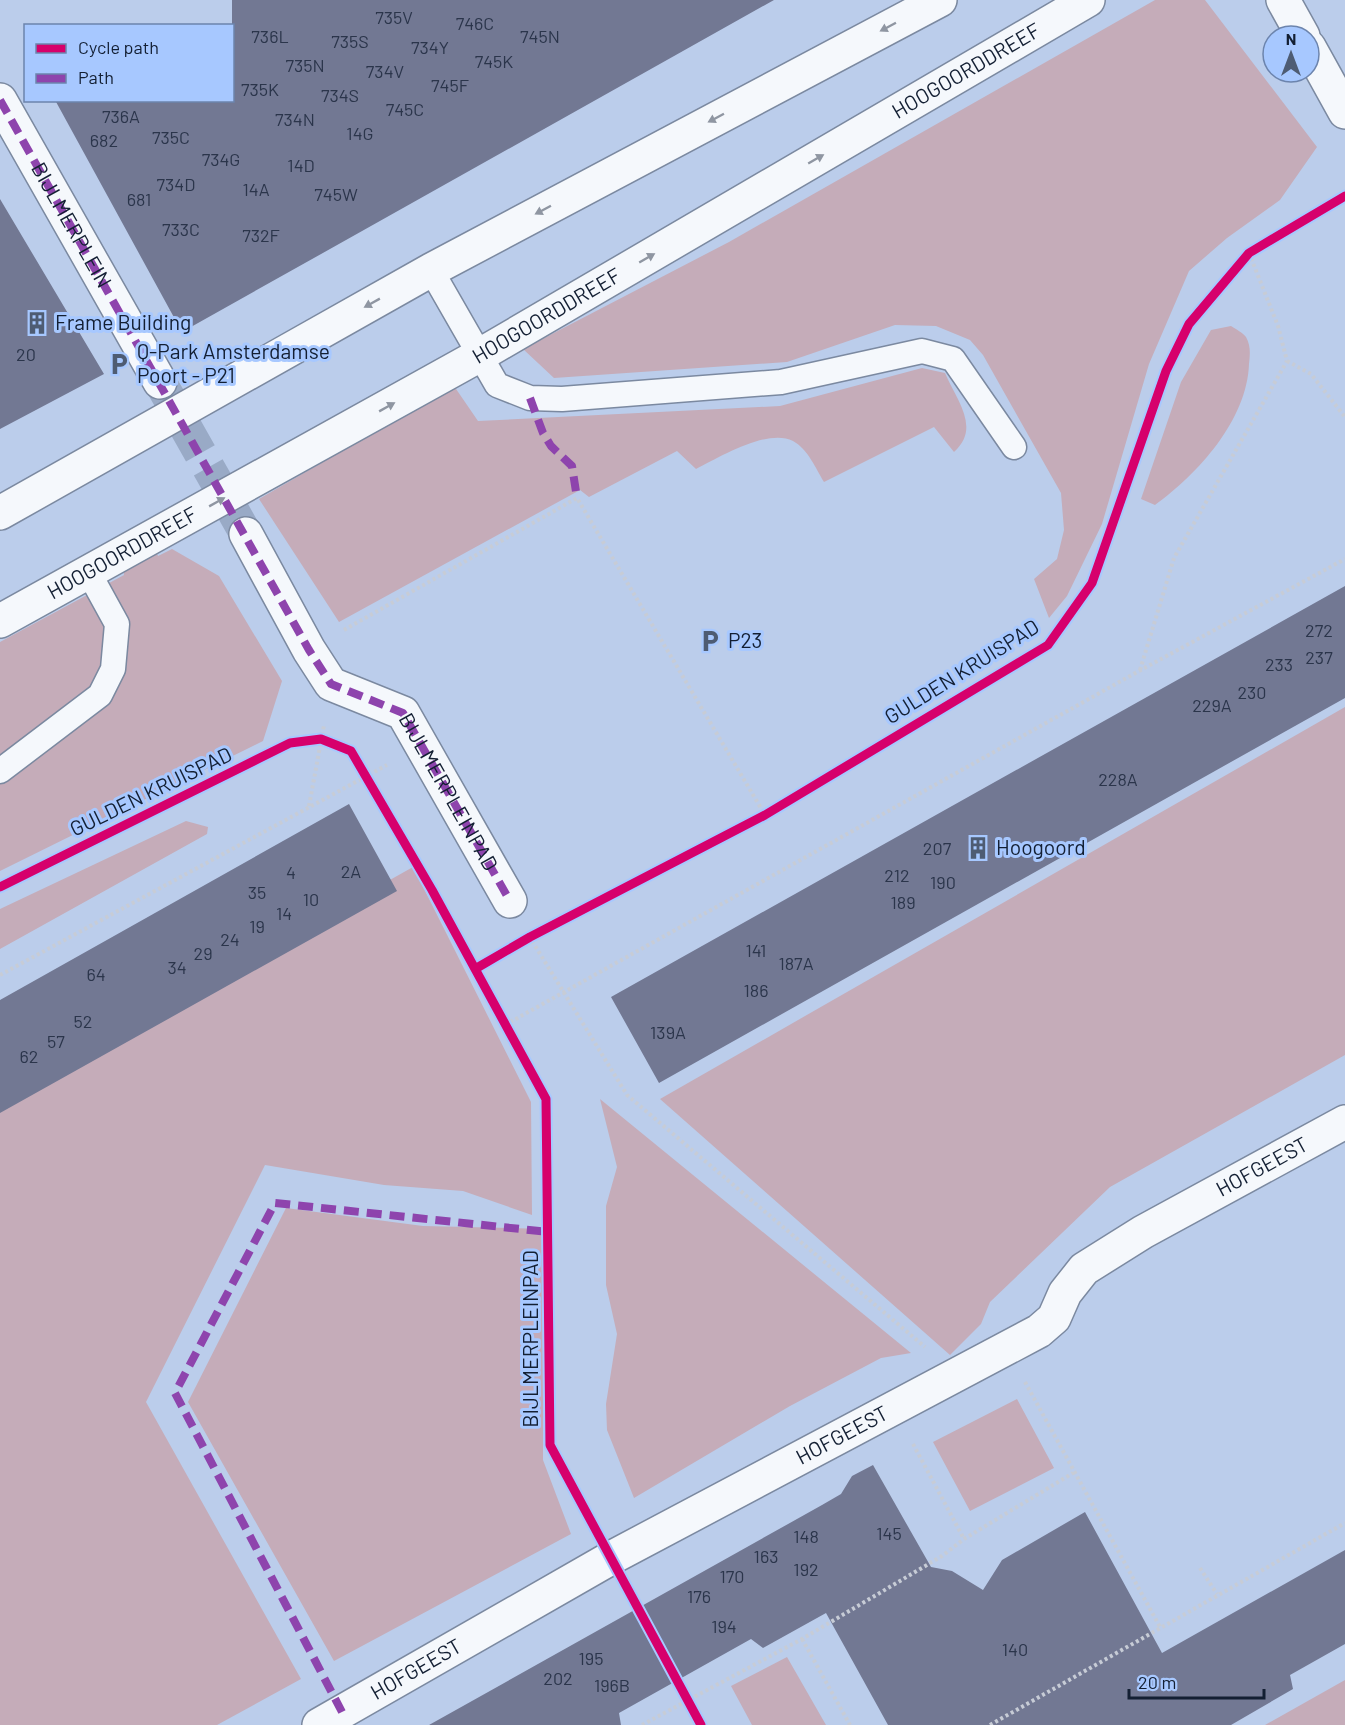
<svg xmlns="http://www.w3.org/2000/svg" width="1345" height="1725" viewBox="0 0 1345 1725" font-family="Barlow,sans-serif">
	<rect width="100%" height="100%" fill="#bbcdeb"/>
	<!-- green -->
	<path fill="#c5acb9" d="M1155,0H1205L1317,147L1280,200L1227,238L1189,271L1149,364L1102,524L1067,596L1049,618L1034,579L1057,559L1064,530L1061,493L983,355L970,340L936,326L895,325L787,362L554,378L523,349L729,242Z
		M1231,326C1236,329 1243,333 1246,337C1251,346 1250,355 1249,364C1247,420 1198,474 1155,505L1141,499L1181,382L1211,330Z
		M922,368L945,373C957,401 981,428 954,452L934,427L824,482C816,469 808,449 793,441C768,428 720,457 696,469L677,451L589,497L580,490L339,622L259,499L454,386L478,421L780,406Z
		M155,548L158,556L172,549L219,576L282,681L263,741L0,871V642L124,575L122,561Z
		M1345,707V1055L1110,1187L990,1302L981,1324L950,1355L660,1099Z
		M186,821L208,827L207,834L0,949V909Z
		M413,867L531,1102L532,1215L463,1191L384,1185L265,1165L146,1402L301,1679L217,1725H0V1099Z
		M600,1099L911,1353L881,1358L790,1406L634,1498L607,1430L606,1404L617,1334L606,1285V1206L617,1167Z
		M286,1208L423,1226L548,1229L550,1306L547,1373L543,1394V1460L571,1534L334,1661L188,1402Z
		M1017,1399L1054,1468L970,1511L933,1442Z
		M787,1657L826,1725H752L731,1686Z
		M1345,1680V1725H1265Z"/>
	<!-- building -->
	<path fill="#727893" d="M232,0H774L182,332L55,100H232Z
		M0,199L104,374L0,429Z
		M1345,586V698L659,1083L611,997Z
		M349,804L397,891L0,1113V1000Z
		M873,1465L931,1567L952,1571L983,1590L1002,1560L1085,1512L1162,1653L1345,1550V1644L1290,1675L1293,1689L1231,1725H888L826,1613L763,1648L751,1639L619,1713L621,1725H429L822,1505L841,1494L852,1476Z"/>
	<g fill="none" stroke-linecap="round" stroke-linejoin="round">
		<!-- pedestrian-tunnel -->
		<path stroke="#99aac6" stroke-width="33" stroke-dasharray="33 16" stroke-linecap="butt" d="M160,382L246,534"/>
		<!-- service casing -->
		<g stroke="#7b89a0" stroke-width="27">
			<path id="service" d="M431,270L497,385L530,398L562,399L781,382L922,351L953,359L1014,447
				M0,771L100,695L113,669L117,624L89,573"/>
		</g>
		<!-- pedestrian casing -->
		<g stroke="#7b89a0" stroke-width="36">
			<g id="pedestrian">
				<path id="s1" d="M0,100L160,382"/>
				<path d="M246,534L309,650L331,684L403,713L510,901"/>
			</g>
		</g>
		<!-- minor casing -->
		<g stroke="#7b89a0" stroke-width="36">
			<g id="minor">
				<path id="s2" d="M319,1725L611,1558L1039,1331L1054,1318L1065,1293L1084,1269L1143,1232L1345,1122"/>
			</g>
		</g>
		<!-- tertiary casing -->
		<g stroke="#7b89a0" stroke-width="36">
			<g id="tertiary">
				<path d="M1283,0L1303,36"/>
				<path d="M1309,47L1345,112"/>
				<path d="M0,513L431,270L940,0"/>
				<path id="s3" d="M0,621L480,355L1088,0"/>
			</g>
		</g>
		<!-- path -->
		<path stroke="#c7ccd6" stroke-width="4" stroke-dasharray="3 3" stroke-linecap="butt" d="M1287,361L1311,374L1345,417
			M344,630L577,498L765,815
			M1140,670L1174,558L1287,361L1278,326L1249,253
			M309,806L324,725
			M529,936L627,1095L925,1347
			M0,975L387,765
			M505,1025L1139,671L1345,559
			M1025,1382L1160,1627
			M913,1444L964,1539
			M1200,1568L1217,1594
			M802,1639L850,1725
			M642,1725L802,1639L942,1556L964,1539L1073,1473
			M990,1725L1345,1523"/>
		<!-- service -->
		<use href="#service" stroke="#f5f8fc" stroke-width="24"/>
		<!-- pedestrian -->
		<use href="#pedestrian" stroke="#f5f8fc" stroke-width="33"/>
		<!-- minor -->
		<use href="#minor" stroke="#f5f8fc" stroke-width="33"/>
		<!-- tertiary -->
		<use href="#tertiary" stroke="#f5f8fc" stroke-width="33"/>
		<!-- quiet -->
		<g stroke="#8e44ad" stroke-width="8" stroke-dasharray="15 8" stroke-linecap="butt">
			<path id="s4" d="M0,100L309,650L331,684L403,713L510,901"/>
			<path d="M530,398L543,433L551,446L572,466L577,498"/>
			<path d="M342,1712L175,1393L275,1203L549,1232"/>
		</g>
		<!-- cycleway casing -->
		<g stroke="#a7c8ff" stroke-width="13">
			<path id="cycleway" d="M0,887L290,743L321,739L351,751L432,890L546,1099L550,1445L701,1725
				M475,969L530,937L765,815L1048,645L1092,583L1166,371L1189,324L1249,253L1345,196"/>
		</g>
		<!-- cycleway -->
		<use href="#cycleway" stroke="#d6006c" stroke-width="9"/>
	</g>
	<!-- one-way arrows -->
	<defs><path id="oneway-solid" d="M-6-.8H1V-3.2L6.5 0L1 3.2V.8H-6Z" transform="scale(1.5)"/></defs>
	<g fill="#8f96a2">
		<use href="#oneway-solid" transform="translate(888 27) rotate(152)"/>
		<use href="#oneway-solid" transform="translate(716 118) rotate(152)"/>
		<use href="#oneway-solid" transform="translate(816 159) rotate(-30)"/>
		<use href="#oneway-solid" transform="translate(543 210) rotate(152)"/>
		<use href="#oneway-solid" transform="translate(647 258) rotate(-30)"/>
		<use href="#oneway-solid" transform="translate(372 303) rotate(151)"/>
		<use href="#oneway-solid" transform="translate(387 407) rotate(-29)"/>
		<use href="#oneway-solid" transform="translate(217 502) rotate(-29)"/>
	</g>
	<!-- icons -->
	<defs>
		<g id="building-bare" transform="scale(1.8)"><path d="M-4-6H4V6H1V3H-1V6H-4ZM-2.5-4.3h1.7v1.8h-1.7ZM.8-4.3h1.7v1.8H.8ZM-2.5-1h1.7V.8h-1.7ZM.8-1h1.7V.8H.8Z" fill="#4e5c73" stroke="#a7c8ff" stroke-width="2.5" paint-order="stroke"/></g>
		<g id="parking-bare" transform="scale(1.8)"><path d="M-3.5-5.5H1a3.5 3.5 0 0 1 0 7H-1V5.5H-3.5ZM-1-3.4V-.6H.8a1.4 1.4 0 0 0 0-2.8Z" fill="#4e5c73" stroke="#a7c8ff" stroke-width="2.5" paint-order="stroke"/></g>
	</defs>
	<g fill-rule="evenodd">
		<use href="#building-bare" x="37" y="323"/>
		<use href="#parking-bare" x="119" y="364"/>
		<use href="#parking-bare" x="710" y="641"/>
		<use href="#building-bare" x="978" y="848"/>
	</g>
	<g text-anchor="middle" stroke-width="6" stroke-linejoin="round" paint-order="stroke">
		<!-- number labels -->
		<g font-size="18" fill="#2b354b">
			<text x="394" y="24">735V</text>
			<text x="475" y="30">746C</text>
			<text x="270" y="43">736L</text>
			<text x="540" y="43">745N</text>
			<text x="350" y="48">735S</text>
			<text x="430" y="54">734Y</text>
			<text x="494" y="68">745K</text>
			<text x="305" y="72">735N</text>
			<text x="385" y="78">734V</text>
			<text x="450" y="92">745F</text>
			<text x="260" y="96">735K</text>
			<text x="340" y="102">734S</text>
			<text x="405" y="116">745C</text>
			<text x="121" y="123">736A</text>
			<text x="295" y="126">734N</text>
			<text x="360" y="140">14G</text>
			<text x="171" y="144">735C</text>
			<text x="104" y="147">682</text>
			<text x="221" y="166">734G</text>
			<text x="301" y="172">14D</text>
			<text x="176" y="191">734D</text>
			<text x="256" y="196">14A</text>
			<text x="336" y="201">745W</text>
			<text x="139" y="206">681</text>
			<text x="181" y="236">733C</text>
			<text x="261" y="242">732F</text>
			<text x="26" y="361">20</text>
			<text x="1319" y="637">272</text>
			<text x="1319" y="664">237</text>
			<text x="1279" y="671">233</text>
			<text x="1252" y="699">230</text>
			<text x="1212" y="712">229A</text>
			<text x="1118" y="786">228A</text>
			<text x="937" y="855">207</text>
			<text x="351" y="878">2A</text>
			<text x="291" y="879">4</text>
			<text x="897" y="882">212</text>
			<text x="943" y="889">190</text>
			<text x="257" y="899">35</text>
			<text x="311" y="906">10</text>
			<text x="903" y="909">189</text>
			<text x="284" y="920">14</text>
			<text x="257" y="933">19</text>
			<text x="230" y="946">24</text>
			<text x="756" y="957">141</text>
			<text x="203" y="960">29</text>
			<text x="796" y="970">187A</text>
			<text x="177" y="974">34</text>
			<text x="96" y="981">64</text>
			<text x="756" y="997">186</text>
			<text x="83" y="1028">52</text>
			<text x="668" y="1039">139A</text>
			<text x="56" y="1048">57</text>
			<text x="29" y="1063">62</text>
			<text x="889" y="1540">145</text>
			<text x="806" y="1543">148</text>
			<text x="766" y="1563">163</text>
			<text x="806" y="1576">192</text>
			<text x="732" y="1583">170</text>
			<text x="699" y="1603">176</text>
			<text x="724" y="1633">194</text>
			<text x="1015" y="1656">140</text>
			<text x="591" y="1665">195</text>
			<text x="558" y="1685">202</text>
			<text x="612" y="1692">196B</text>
		</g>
		<!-- street labels -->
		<g font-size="21" fill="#131f33" stroke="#a7c8ff">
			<text dy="7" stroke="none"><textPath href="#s3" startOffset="1112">HOOGOORDDREEF</textPath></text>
			<text dy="7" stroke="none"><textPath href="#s1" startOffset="144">BIJLMERPLEIN</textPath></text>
			<text dy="7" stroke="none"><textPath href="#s3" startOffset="626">HOOGOORDDREEF</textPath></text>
			<text dy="7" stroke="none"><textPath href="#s3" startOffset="140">HOOGOORDDREEF</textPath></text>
			<text transform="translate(962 672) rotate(-32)" y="7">GULDEN KRUISPAD</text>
			<text transform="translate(151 792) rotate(-26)" y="7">GULDEN KRUISPAD</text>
			<text dy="7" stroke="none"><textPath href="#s4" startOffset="840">BIJLMERPLEINPAD</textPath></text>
			<text dy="7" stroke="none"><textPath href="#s2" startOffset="1104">HOFGEEST</textPath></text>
			<text transform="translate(531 1339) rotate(-90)" y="7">BIJLMERPLEINPAD</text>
			<text dy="7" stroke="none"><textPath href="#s2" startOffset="598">HOFGEEST</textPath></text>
			<text dy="7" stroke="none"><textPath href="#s2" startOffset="112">HOFGEEST</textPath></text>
		</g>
		<!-- poi labels -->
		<g font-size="21" fill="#131f33" stroke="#a7c8ff" text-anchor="start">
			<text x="55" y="330">Frame Building</text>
			<text x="137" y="359">Q-Park Amsterdamse<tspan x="137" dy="24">Poort - P21</tspan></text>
			<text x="728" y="648">P23</text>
			<text x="996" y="855">Hoogoord</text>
		</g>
	</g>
	<!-- legend -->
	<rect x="24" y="24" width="210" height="78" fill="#a7c8ff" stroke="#6c84ad" stroke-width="1.5"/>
	<rect x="36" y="44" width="30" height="9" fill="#d6006c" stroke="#6c84ad" stroke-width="1.5"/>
	<text x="78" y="54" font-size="18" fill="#131f33">Cycle path</text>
	<rect x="36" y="74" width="30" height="9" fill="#8e44ad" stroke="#6c84ad" stroke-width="1.5"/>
	<text x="78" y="84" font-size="18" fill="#131f33">Path</text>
	<!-- north arrow -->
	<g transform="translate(1291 54)"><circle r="28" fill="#a7c8ff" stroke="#6c84ad" stroke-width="1.5"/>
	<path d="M0-4.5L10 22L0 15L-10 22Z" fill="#4e5c73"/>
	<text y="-9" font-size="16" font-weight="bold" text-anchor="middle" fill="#131f33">N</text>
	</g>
	<!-- scale -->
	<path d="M1129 1689v9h135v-9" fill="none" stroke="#131f33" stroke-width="3"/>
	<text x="1138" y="1689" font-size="18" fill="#131f33" stroke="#a7c8ff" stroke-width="4.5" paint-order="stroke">20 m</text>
</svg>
